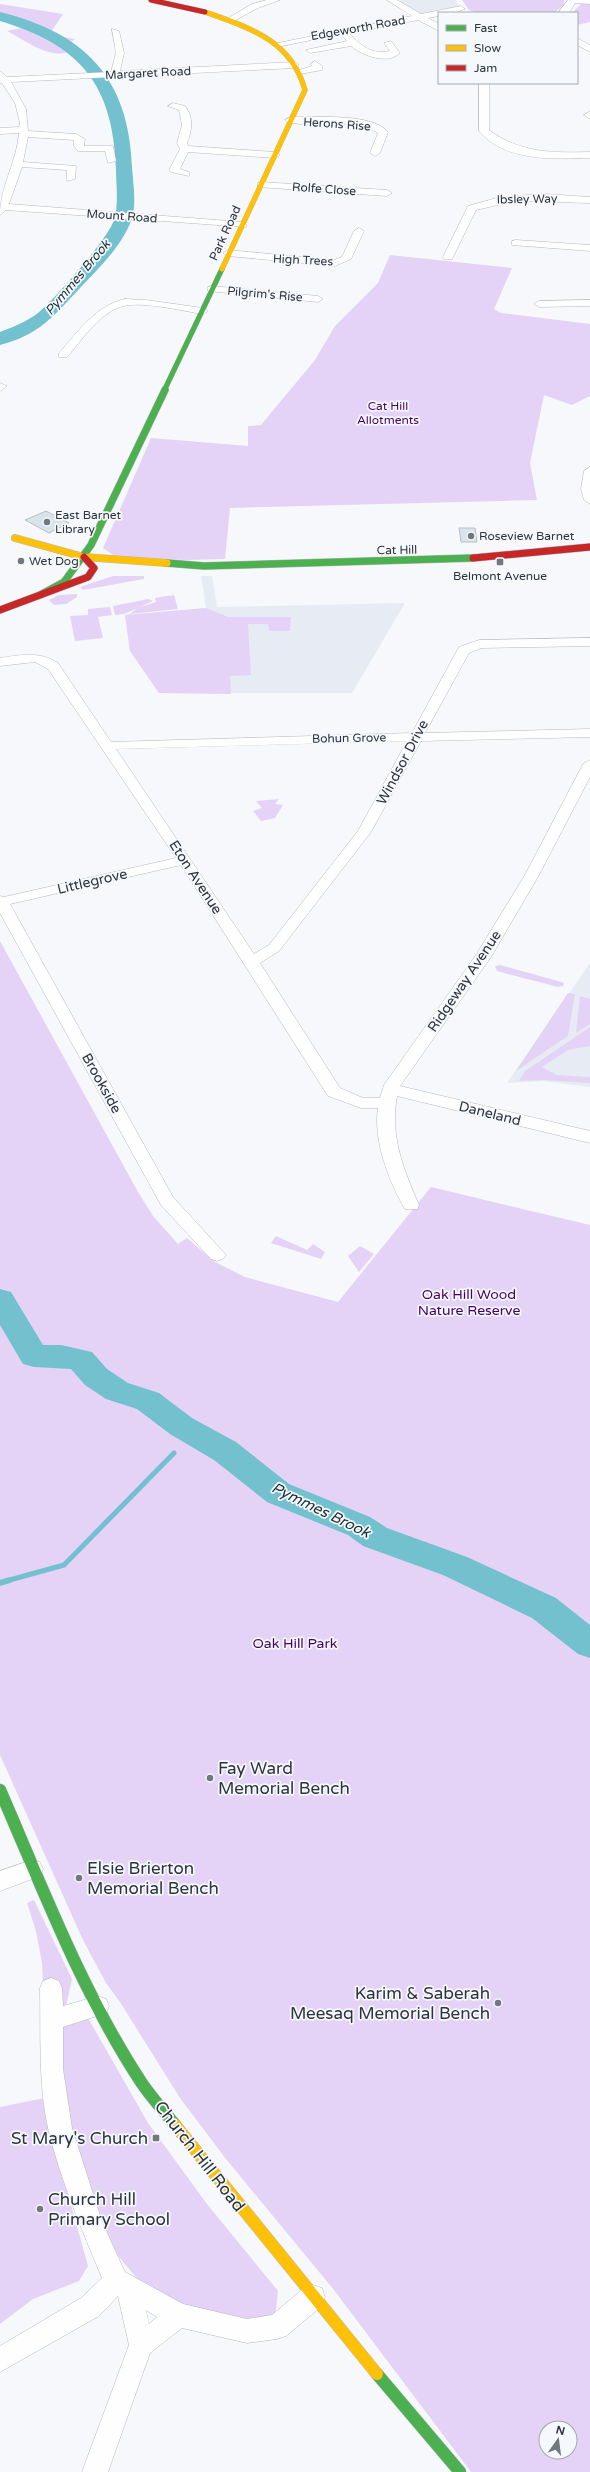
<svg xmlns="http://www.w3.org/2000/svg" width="590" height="2472" viewBox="0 0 590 2472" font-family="'Varela Round',sans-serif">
	<rect width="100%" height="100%" fill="#f6f8fb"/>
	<!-- built -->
	<path fill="#e7ecf4" d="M402,0H456L461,9L423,17L394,2Z
		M201,576H212L217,607L405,603L352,693H159L130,651L125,615L206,608Z
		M590,963V1087L543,1081L507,1083Z"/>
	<!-- green -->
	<path fill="#e4d3f6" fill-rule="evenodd" d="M462,0H564V5L554,13H477L469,10Z
		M583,2L590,3V22L577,25V13H572Z
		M0,4L63,14L51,32L52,35L75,39L66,46L73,50C52,62 25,40 7,31L26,27L0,19Z
		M390,255L512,268L494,309L501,313L590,324V396L572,405L544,395L530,463L537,500L230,508L225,559L185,560L116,557L103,548L151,438L248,446V426L261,425L315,360L335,326L378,283Z
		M113,576H144V579L83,590L80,587Z
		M77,594V597L66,604L54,605L49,600L59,595Z
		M174,595L178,609L130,614L137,608L156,602L155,598Z
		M148,599L153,601L124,614L115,615L113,606Z
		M110,607L112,615L98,617L103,638L75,641L70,616L88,615V609Z
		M206,608L228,617H291L290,631H269L268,624H248L251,675L230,676L231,694L159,693L130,651L125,615Z
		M279,799L275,804L283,805L275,818L261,821L253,811L262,808L256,801Z
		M0,941L138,1192L153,1216L178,1244L187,1238L215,1262L245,1277L338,1302L431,1187L590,1225V2472H471L465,2464L334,2290L226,2159L180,2098L120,2002L106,1983L83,1940L0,1755ZM546,2428H570V2452H546Z
		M500,965L558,981L564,983L563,986L558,987L497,971L495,966Z
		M568,993L575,994L568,1036L516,1071Z
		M580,996L590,999V1024L576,1033Z
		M590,1027V1046L568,1050L542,1067L557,1075L590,1077V1083L543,1080L519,1081L525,1071Z
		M276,1236L307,1250L313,1244L325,1252L321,1259L271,1243Z
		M360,1246L374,1254L359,1272L348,1256Z
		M34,1900L72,1979L66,2006L59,2010L43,1985L42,1963L36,1931L27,1903Z
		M88,2018L148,2123L207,2204L278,2291L275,2317L260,2323L174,2302L140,2282L114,2251L97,2215L63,2099L59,2026Z
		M49,2097V2126L88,2266L79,2281L33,2299L0,2324V2107Z"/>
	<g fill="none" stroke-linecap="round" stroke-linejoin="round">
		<!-- stream-far1 -->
		<path stroke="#73c1cf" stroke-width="5" d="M6,1581L64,1565L174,1453"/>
		<!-- stream -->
		<path stroke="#73c1cf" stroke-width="6" d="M0,1583L10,1580"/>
		<!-- river -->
		<path fill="#73c1cf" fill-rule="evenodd" d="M0,12C85,33 129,78 132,167C133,183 137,206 131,221C121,247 98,269 80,288C54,316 39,335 0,345V332C13,327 26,322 38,313C54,300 108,239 114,220C119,204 116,185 116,169C113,84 80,45 0,21Z
			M0,1289L11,1292L43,1345H61L92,1352L107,1369L128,1383L159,1393L192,1418L236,1442L289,1484L370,1517L387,1528L467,1557L556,1598L590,1625V1658L578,1654L532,1618L443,1575L363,1546L348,1535L267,1502L214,1460L170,1434L137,1409L106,1399L85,1385L71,1369L34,1367L23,1364L0,1325Z"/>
	</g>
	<!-- building -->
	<path fill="#d8e4ec" stroke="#babfc3" d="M46,511L69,523L49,533L25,520Z
		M459,528H475L477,542H461Z"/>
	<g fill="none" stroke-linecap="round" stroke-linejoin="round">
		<!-- street casing -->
		<g stroke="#b6b9bd" stroke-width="1">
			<path id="street" d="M267,0H280L258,8L232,22L225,20L252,4Z
				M387,0H397L421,14L461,6L465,9L454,13H439V16L428,18L439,24V31L418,20L349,33C361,46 372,55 390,51L384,43L391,41L400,53C388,65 363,56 351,46L310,53L306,50L347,41L341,34L277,47L273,44L412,16Z
				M568,0H590V4L575,3L569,13H558Z
				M112,29L119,31L124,53L120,71L295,62L299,65L295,68L11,82L26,109L28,131L76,134L85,139L84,146H113L116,161L108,163L105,151H78L74,146V140L28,137L23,162L76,166L75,179L67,181V170L22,167L9,204L242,222L247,225L246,227L6,210L0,215C0,187 17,161 19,133L0,134V128L19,127L20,123L15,103L2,83H0V71L7,77L111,72L116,53Z
				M577,38L590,45V52L577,45Z
				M315,61L322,66V70L300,74L296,71L312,66L311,64Z
				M479,83H489V130C520,153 552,153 590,152V158C555,159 504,162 479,131Z
				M173,103L185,106C194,118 192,130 187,143L188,146L275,152L280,155L275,158L188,152L180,169L189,172V176L171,172L169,170L180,149L177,143L182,125L179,110L168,106Z
				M589,112H590V119L584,115Z
				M290,117C314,118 371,112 388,132L380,153L375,156L370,153L378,133C350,116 317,129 287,122L285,120Z
				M261,182L387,190L392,193L387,196L258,187V183Z
				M545,194L590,197V203L515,201L476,210L452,259H444L443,257L468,206L500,197Z
				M359,228L364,231L351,259L335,266L228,256L223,253L228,250L334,260L342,257L354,231Z
				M516,240L590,245V251L512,245V241Z
				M212,286L318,296L323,299L318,302L208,291V287Z
				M125,299L146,300L203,308L208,311L203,314C182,311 140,300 120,307C99,314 81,341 67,357H59V353C78,332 96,305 125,299Z
				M590,300V306L539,307L534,304L539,301Z
				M0,383L7,386L0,391Z
				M590,467V504L584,500L581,489L584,471Z
				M590,638V646L481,648L469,653L425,733L590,729V737L421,741L371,832L279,951L260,963L340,1088L363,1098H380L384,1085L476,955L525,875L583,764L590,760V777L539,875L491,957L400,1086L590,1131V1143L397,1096C390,1137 403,1168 419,1205L417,1209H405C389,1182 373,1140 378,1108H361L328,1096L181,865L10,904L173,1197L226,1255L223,1259L217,1261L211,1259L161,1205L0,913V896L4,897L176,858L48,669L35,662L0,666V658C20,655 40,651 58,663L111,742L412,733L459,647L479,640ZM407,741L358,831L269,945L254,954L116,749Z
				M32,1860L40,1862L43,1869L40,1876L0,1891V1871Z
				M51,1978L59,1981L62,1988L63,2006L98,1996L106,1999L109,2006L106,2013L63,2027V2069L72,2128L102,2222L125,2272L183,2304L247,2319L272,2315L304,2288L313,2285L322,2288L325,2297L322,2306L286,2336L277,2339L247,2343L182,2328L150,2353L108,2472H82L129,2345L118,2296L99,2316L0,2372V2346L81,2298L102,2278C82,2230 60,2179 48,2128C38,2082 41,2035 40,1988L43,1981ZM146,2310L157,2317L149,2324Z"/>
		</g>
		<!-- fast-far2 casing -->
		<g stroke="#b6b9bd" stroke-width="5.5">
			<path id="fast-far2" d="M164,391L222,269"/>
		</g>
		<!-- fast-far1 casing -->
		<g stroke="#b6b9bd" stroke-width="8">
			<path id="fast-far1" d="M167,563L204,566L473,558
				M40,595L64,582L91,545L165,390"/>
		</g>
		<!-- fast casing -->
		<g stroke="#b6b9bd" stroke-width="13">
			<path id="fast" d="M0,1790C43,1889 82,1992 141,2082C151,2097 164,2111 175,2125
				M377,2374L460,2472"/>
		</g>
		<!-- slow-far2 casing -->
		<g stroke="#b6b9bd" stroke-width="5.5">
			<path id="slow-far2" d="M205,12C250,28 291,40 305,90L222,269"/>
		</g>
		<!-- slow-far1 casing -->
		<g stroke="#b6b9bd" stroke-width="8">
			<path id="slow-far1" d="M15,538L84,557L167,563"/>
		</g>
		<!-- slow casing -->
		<g stroke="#b6b9bd" stroke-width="13">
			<path id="slow" d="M175,2125L377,2374"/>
		</g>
		<!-- jam-far1 casing -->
		<g stroke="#b6b9bd" stroke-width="5.5">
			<path id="jam-far1" d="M151,0L205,12"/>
		</g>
		<!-- jam casing -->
		<g stroke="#b6b9bd" stroke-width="8">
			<path id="jam" d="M473,558L590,547
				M0,610L88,577L94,568L84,557"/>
		</g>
		<!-- street -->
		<use href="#street" fill="#fefefe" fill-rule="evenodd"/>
		<!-- fast-far2 -->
		<use href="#fast-far2" stroke="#4caf50" stroke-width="5"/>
		<!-- fast-far1 -->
		<use href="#fast-far1" stroke="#4caf50" stroke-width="7"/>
		<!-- fast -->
		<use href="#fast" stroke="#4caf50" stroke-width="12"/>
		<!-- slow-far2 -->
		<use href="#slow-far2" stroke="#ffc107" stroke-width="5"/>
		<!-- slow-far1 -->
		<use href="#slow-far1" stroke="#ffc107" stroke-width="7"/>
		<!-- slow -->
		<use href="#slow" stroke="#ffc107" stroke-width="12"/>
		<!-- jam-far1 -->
		<use href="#jam-far1" stroke="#c62828" stroke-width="5"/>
		<!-- jam -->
		<use href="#jam" stroke="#c62828" stroke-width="7"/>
	</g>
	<!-- markers -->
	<g fill="#73787e" stroke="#f5f8fc" stroke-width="1.5">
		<circle cx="47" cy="522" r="4"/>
		<circle cx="471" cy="536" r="4"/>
		<circle cx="21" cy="561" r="4"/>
		<rect x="496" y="558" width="8" height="8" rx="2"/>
		<circle cx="210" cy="1778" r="4"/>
		<circle cx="79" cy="1878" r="4"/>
		<circle cx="498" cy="2003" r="4"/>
		<rect x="152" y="2134" width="8" height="8" rx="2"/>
		<circle cx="40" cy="2209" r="4"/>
	</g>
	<g text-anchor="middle" stroke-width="3.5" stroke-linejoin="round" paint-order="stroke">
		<!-- far-street labels -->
		<g font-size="12" fill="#2d333b" stroke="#f5f8fc">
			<text transform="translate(358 28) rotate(-10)" y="4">Edgeworth Road</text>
			<text transform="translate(148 73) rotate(-3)" y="4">Margaret Road</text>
			<text transform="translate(337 124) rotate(4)" y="4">Herons Rise</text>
			<text transform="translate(324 189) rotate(4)" y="4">Rolfe Close</text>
			<text transform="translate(527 199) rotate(-1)" y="4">Ibsley Way</text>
			<text transform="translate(122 216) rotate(4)" y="4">Mount Road</text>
			<text transform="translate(225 233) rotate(-65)" y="4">Park Road</text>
			<text transform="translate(303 260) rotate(3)" y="4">High Trees</text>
			<text transform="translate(265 294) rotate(5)" y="4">Pilgrim's Rise</text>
			<text transform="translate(397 550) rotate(-1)" y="4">Cat Hill</text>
			<text transform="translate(349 738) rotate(-1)" y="4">Bohun Grove</text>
		</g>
		<!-- far-park labels -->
		<g font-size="12" fill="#450068" stroke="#f5f8fc">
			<text x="388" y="410">Cat Hill<tspan x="388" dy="14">Allotments</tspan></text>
		</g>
		<!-- far-poi labels -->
		<g font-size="12" fill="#2d333b" stroke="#f5f8fc" text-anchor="start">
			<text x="55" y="519">East Barnet<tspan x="55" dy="14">Library</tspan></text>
			<text x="479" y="540">Roseview Barnet</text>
			<text x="29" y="565">Wet Dog</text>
			<text x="500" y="580" text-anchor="middle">Belmont Avenue</text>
		</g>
		<!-- far-water labels -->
		<g font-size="13" font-style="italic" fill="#1a3237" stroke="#f5f8fc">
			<text transform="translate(77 277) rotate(-50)" y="5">Pymmes Brook</text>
		</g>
		<!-- street labels -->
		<g font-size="14" fill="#2d333b" stroke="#f5f8fc">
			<text transform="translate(402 762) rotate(-62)" y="5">Windsor Drive</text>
			<text transform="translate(196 877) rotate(57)" y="5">Eton Avenue</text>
			<text transform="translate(92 881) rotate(-13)" y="5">Littlegrove</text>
			<text transform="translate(464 981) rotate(-56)" y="5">Ridgeway Avenue</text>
			<text transform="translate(102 1083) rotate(61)" y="5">Brookside</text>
			<text transform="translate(490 1113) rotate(14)" y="5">Daneland</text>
		</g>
		<!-- park labels -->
		<g font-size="14" fill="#450068" stroke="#f5f8fc">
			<text x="469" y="1299">Oak Hill Wood<tspan x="469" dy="16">Nature Reserve</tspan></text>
			<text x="295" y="1648">Oak Hill Park</text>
		</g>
		<!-- water labels -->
		<g font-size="15" font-style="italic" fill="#1a3237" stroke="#f5f8fc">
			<text transform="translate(321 1510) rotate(26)" y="5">Pymmes Brook</text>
		</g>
		<!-- near-poi labels -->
		<g font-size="17" fill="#2d333b" stroke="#f5f8fc" text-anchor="start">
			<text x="218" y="1774">Fay Ward<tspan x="218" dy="20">Memorial Bench</tspan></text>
			<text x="87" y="1874">Elsie Brierton<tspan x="87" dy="20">Memorial Bench</tspan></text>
			<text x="490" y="1999" text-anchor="end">Karim &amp; Saberah<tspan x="490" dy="20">Meesaq Memorial Bench</tspan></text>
			<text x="148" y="2144" text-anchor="end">St Mary's Church</text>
			<text x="48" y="2205">Church Hill<tspan x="48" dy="20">Primary School</tspan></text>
		</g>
		<!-- near-street labels -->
		<g font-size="17" fill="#2d333b" stroke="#f5f8fc">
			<text transform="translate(200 2156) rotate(52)" y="6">Church Hill Road</text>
		</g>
	</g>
	<!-- legend -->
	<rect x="438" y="12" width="140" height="72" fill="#f5f8fc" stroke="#a5a9af"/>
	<rect x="446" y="25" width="20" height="6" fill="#4caf50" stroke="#a5a9af"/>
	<text x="474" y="32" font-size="12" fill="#2d333b">Fast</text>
	<rect x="446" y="45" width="20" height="6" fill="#ffc107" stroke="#a5a9af"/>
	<text x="474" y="52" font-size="12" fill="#2d333b">Slow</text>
	<rect x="446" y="65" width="20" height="6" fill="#c62828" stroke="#a5a9af"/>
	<text x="474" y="72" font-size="12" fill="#2d333b">Jam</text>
	<!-- north arrow -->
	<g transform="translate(558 2440) rotate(14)"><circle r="19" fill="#f5f8fc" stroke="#a5a9af"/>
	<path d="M0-3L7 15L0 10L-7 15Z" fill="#73787e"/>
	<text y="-6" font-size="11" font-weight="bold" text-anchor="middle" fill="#2d333b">N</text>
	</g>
</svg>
